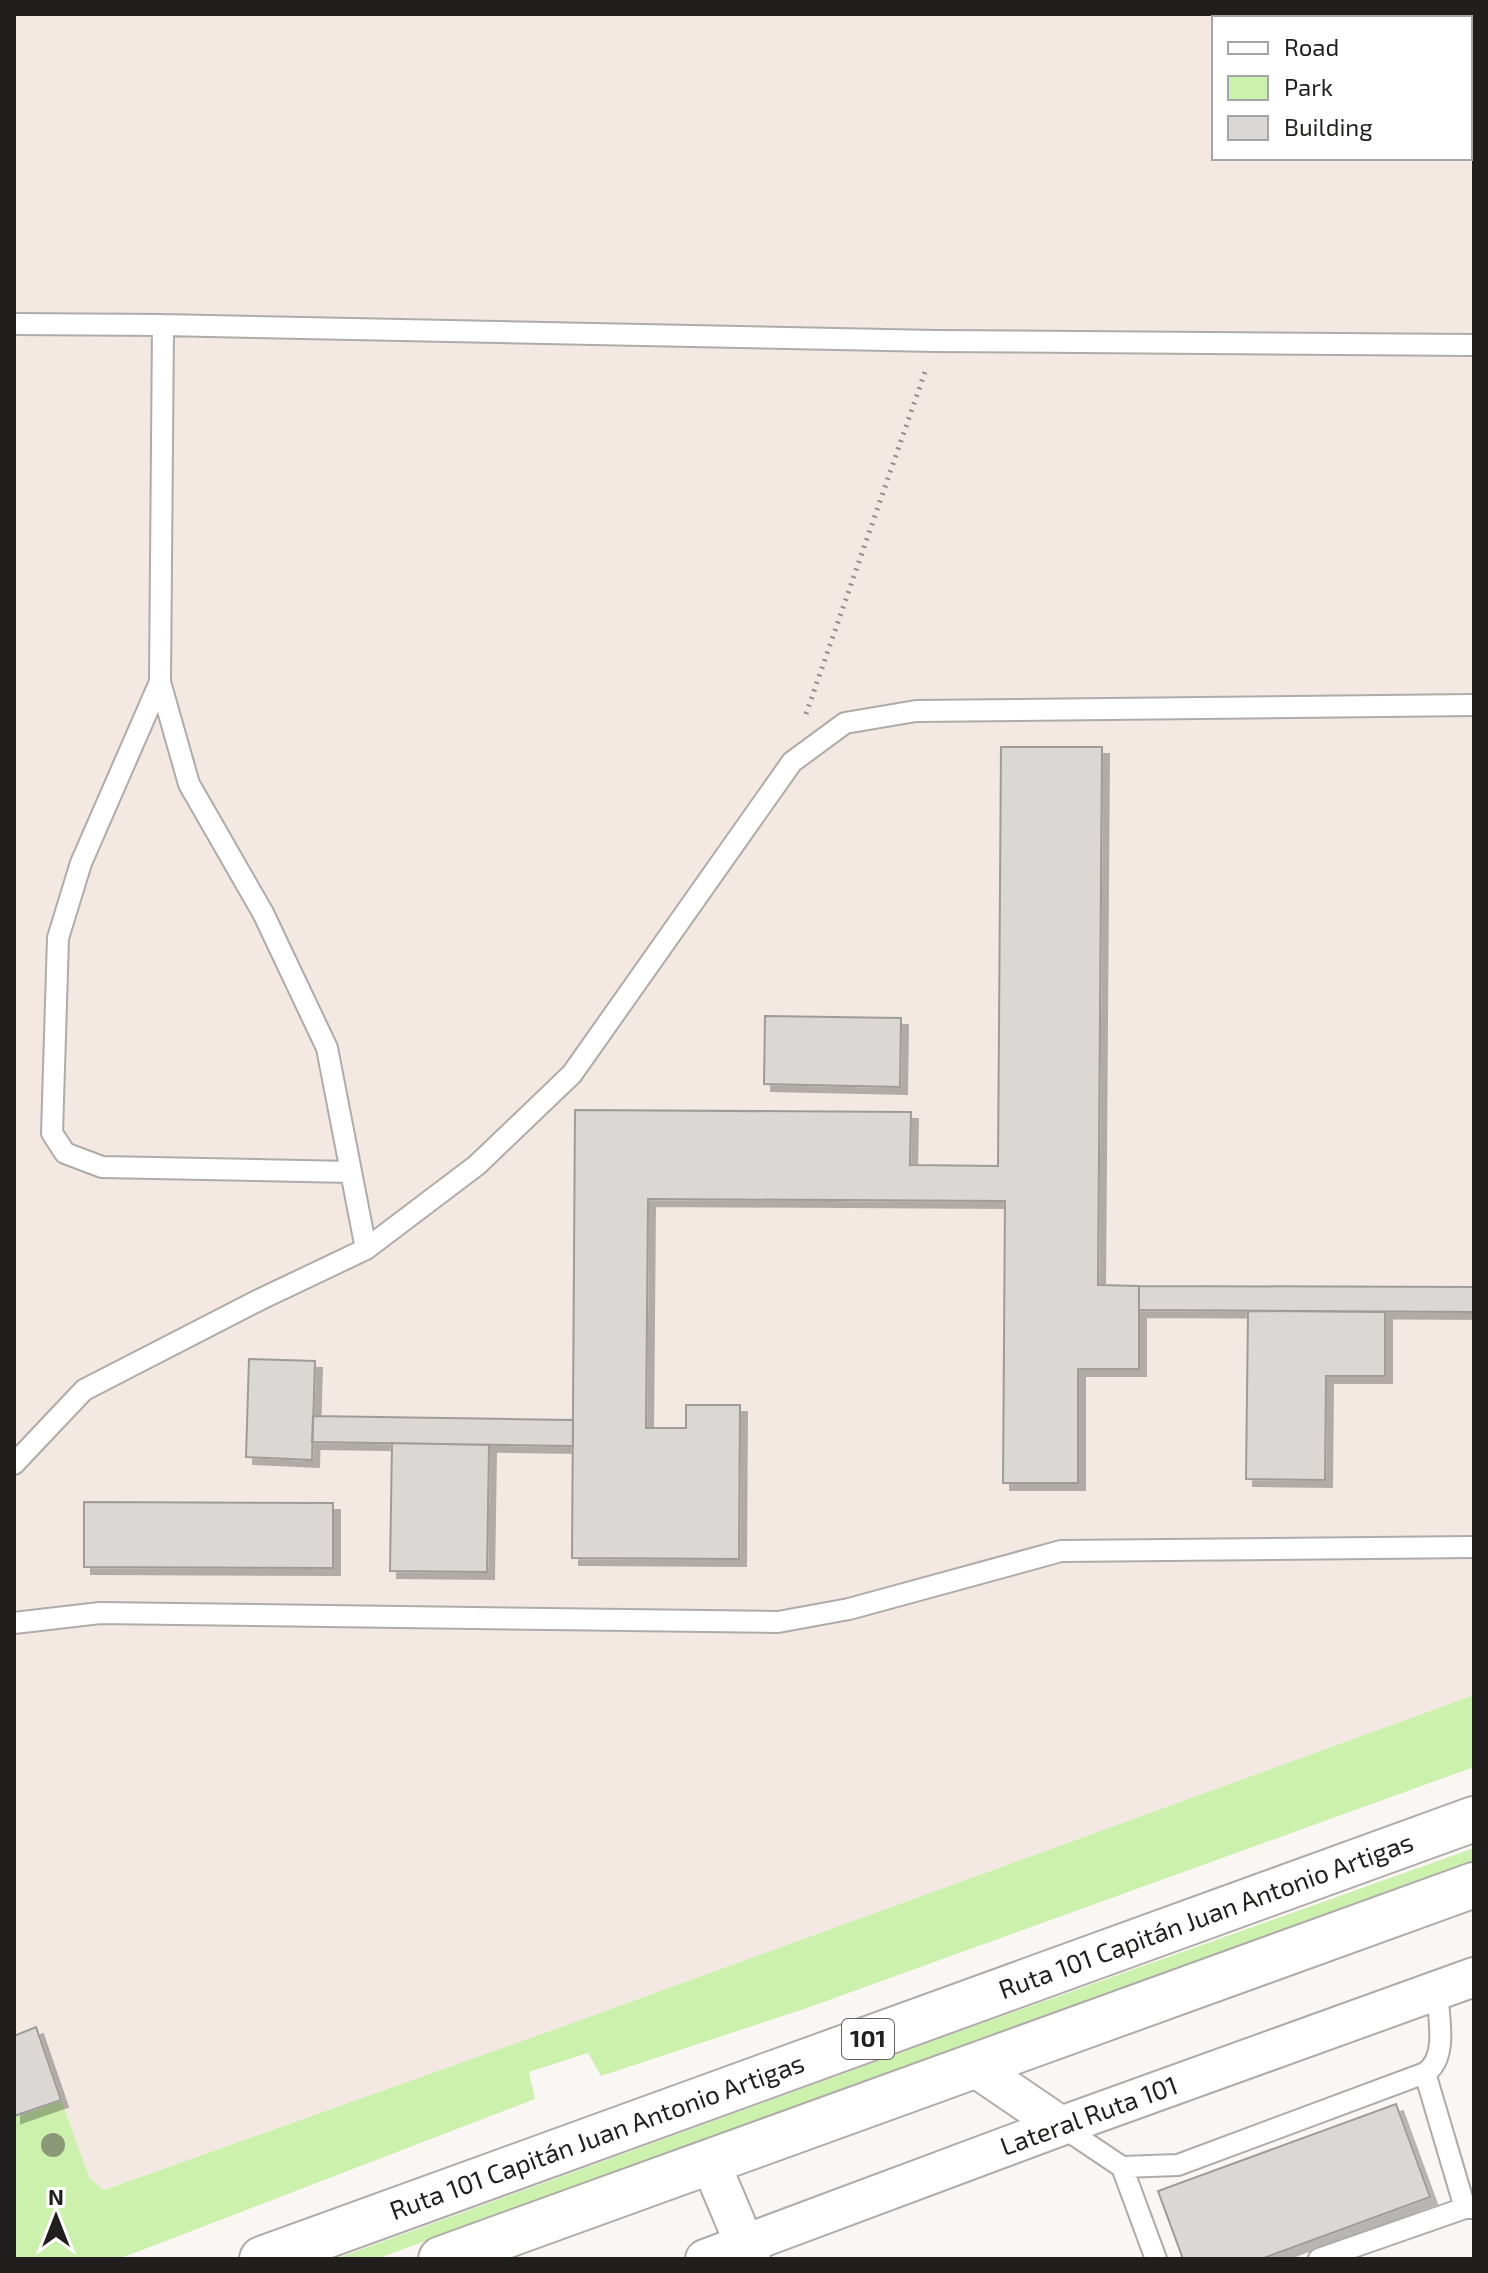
<svg xmlns="http://www.w3.org/2000/svg" width="1488" height="2273" viewBox="0 0 1488 2273" font-family="'Exo 2',sans-serif">
	<defs>
		<filter id="shadow"><feDropShadow dx="7" dy="7" stdDeviation="0" flood-color="#0004"/></filter>
	</defs>
	<rect width="100%" height="100%" fill="#faf6f4"/>
	<!-- built -->
	<path fill="#f3e8e2" fill-rule="evenodd" d="M14,14H1474V1695L578,2021L103,2190L90,2179L61,2100L14,2116ZM1214,18H1470V158H1214Z"/>
	<!-- green -->
	<path fill="#ccf1ad" d="M1474,1695V1767L807,2008L601,2076L588,2053L529,2072L535,2099L137,2252L117,2259H14V2116L61,2100L90,2179L104,2190L578,2021Z
		M1474,1848V1865L965,2045L376,2259H335L955,2033Z"/>
	<!-- building -->
	<path fill="#dbd7d5" stroke="#9e9b99" stroke-width="2" filter="url(#shadow)" d="M1001,747H1102L1098,1285L1139,1286V1369H1078V1483H1003L1005,1201L648,1199L646,1428H686V1405H740L739,1559L572,1558L575,1110L911,1112L910,1165L998,1166Z
		M765,1016L901,1018L900,1087L764,1084Z
		M1139,1286L1474,1287V1312L1139,1310Z
		M1248,1311L1385,1312V1376H1326L1325,1480L1246,1479Z
		M249,1359L315,1361L312,1460L246,1457Z
		M313,1416L573,1420V1446L312,1442Z
		M392,1443L489,1445L487,1572L390,1571Z
		M84,1502L333,1503V1568L84,1567Z
		M36,2027L61,2100L14,2116V2036Z
		M1396,2104L1430,2197L1261,2259H1183L1158,2191Z"/>
	<g fill="none" stroke-linecap="round" stroke-linejoin="round">
		<!-- service casing -->
		<g stroke="#afaba9" stroke-width="24">
			<path id="service" d="M14,324L163,325L936,341L1474,345
				M163,325L160,682L189,784L263,913L327,1048L366,1249
				M160,682L81,863L58,938L52,1133L65,1153L102,1167L351,1172
				M14,1464L84,1390L259,1300L366,1249L477,1165L572,1074L792,762L845,723L916,711L1474,705
				M14,1623L100,1613L778,1622L849,1609L1061,1551L1474,1547
				M1425,2073L1465,2208
				M1061,2126L1122,2167L1178,2165L1425,2073C1449,2058 1438,2015 1437,1990
				M1122,2167L1156,2259
				M1319,2259L1465,2208H1474"/>
		</g>
		<!-- minor casing -->
		<g stroke="#afaba9" stroke-width="42">
			<path id="minor" d="M973,2066L1061,2126
				M710,2162L751,2259
				M705,2259L1061,2126L1474,1977"/>
		</g>
		<!-- trunk casing -->
		<g stroke="#afaba9" stroke-width="48">
			<path id="trunk" d="M262,2259L1474,1819
				M441,2259L1474,1885"/>
		</g>
		<!-- path -->
		<path stroke="#918e8d" stroke-width="5" stroke-dasharray="2 6" stroke-linecap="butt" d="M806,714L926,369"/>
		<!-- service -->
		<use href="#service" stroke="#fff" stroke-width="20"/>
		<!-- minor -->
		<use href="#minor" stroke="#fff" stroke-width="38"/>
		<!-- trunk -->
		<use href="#trunk" stroke="#fff" stroke-width="44"/>
	</g>
	<!-- trees -->
	<circle fill="#8b9877" cx="53" cy="2145" r="12"/>
	<g text-anchor="middle" stroke-width="6" stroke-linejoin="round" paint-order="stroke">
		<!-- shield labels -->
		<rect fill="#fff" stroke="#636262" stroke-width="2" x="842" y="2019" width="52" height="40" rx="6"/>
		<g font-size="24" font-weight="bold" fill="#201f1e">
			<text x="868" y="2047">101</text>
		</g>
		<!-- street labels -->
		<g font-size="26" fill="#201f1e" stroke="#fff">
			<text transform="translate(1206 1916) rotate(-20)" y="9">Ruta 101 Capitán Juan Antonio Artigas</text>
			<text transform="translate(1089 2116) rotate(-20)" y="9">Lateral Ruta 101</text>
			<text transform="translate(597 2137) rotate(-20)" y="9">Ruta 101 Capitán Juan Antonio Artigas</text>
		</g>
	</g>
	<!-- border -->
	<rect width="1488" height="2273" fill="none" stroke="#201f1e" stroke-width="32"/>
	<!-- legend -->
	<rect x="1212" y="16" width="260" height="144" fill="#ffffff" stroke="#a6a5a5" stroke-width="2"/>
	<rect x="1228" y="42" width="40" height="12" fill="#ffffff" stroke="#a6a5a5" stroke-width="2"/>
	<text x="1284" y="56" font-size="24" fill="#201f1e">Road</text>
	<rect x="1228" y="76" width="40" height="24" fill="#ccf1ad" stroke="#a6a5a5" stroke-width="2"/>
	<text x="1284" y="96" font-size="24" fill="#201f1e">Park</text>
	<rect x="1228" y="116" width="40" height="24" fill="#dbd7d5" stroke="#a6a5a5" stroke-width="2"/>
	<text x="1284" y="136" font-size="24" fill="#201f1e">Building</text>
	<!-- north arrow -->
	<g transform="translate(56 2217)" stroke="#ffffff" stroke-width="6" paint-order="stroke">
	<path d="M0-6L14 30L0 20L-14 30Z" fill="#201f1e"/>
	<text y="-12" font-size="22" font-weight="bold" text-anchor="middle" fill="#201f1e">N</text>
	</g>
</svg>
